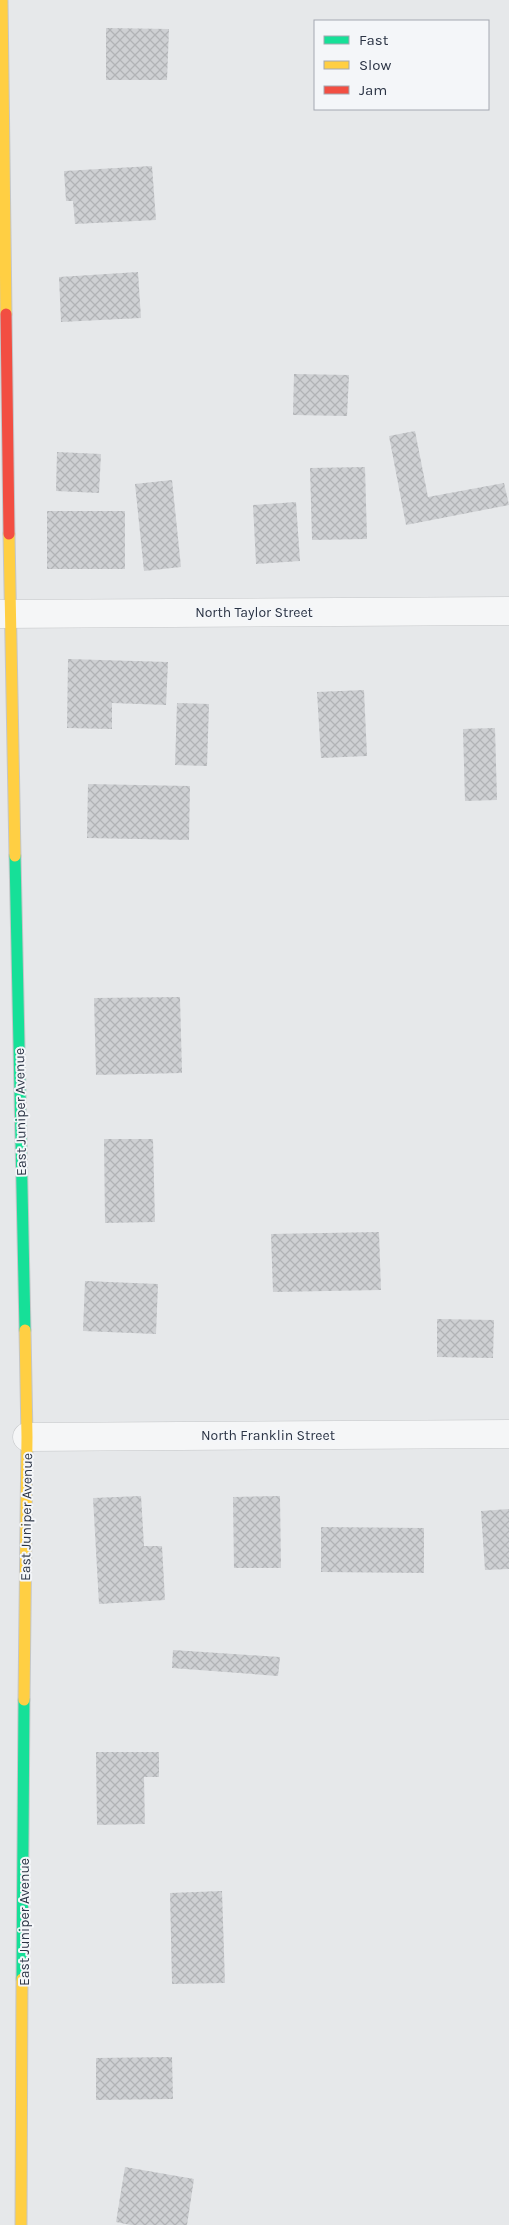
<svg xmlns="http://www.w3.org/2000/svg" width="509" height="2225" viewBox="0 0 509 2225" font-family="Karla,sans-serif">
	<defs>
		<pattern id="building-cross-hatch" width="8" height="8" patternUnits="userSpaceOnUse" patternTransform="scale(1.25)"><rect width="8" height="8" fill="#ced0d3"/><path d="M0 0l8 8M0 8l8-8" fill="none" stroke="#b1b3b6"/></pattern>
	</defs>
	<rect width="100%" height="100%" fill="#e6e8ea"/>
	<!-- building -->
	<path fill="url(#building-cross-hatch)" d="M106,28L169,29L167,80H106Z
		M152,166L156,220L75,224L73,201H66L64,171Z
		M138,272L141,318L61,322L59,277Z
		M294,374L349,375L347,416L293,415Z
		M415,431L428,497L504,483L509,505L406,525L389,436Z
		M57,452L101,454L99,493L56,491Z
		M365,467L367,539L312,540L310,468Z
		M172,480L181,567L144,571L135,484Z
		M296,502L300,561L256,564L253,505Z
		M47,511H125V569H47Z
		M68,659L168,662L166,705L112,703V729L67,728Z
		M364,690L367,756L321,758L317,692Z
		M177,703L209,704L207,766L175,765Z
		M495,728L497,800L465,801L463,729Z
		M88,784L190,786L189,840L87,838Z
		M180,997L182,1073L96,1075L94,998Z
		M104,1139H153L155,1222L105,1223Z
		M379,1232L381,1290L273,1292L271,1234Z
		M85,1281L158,1284L156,1334L83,1331Z
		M437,1319L494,1320L493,1358L437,1357Z
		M141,1496L144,1546H162L165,1600L99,1604L93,1498Z
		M280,1496L281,1568H234L233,1497Z
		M509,1509V1569L485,1570L481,1511Z
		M321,1527L424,1528V1573L321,1572Z
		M173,1650L280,1657L278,1676L172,1668Z
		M96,1752H159V1777H144L145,1824L97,1825Z
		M222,1891L225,1983L172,1984L170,1893Z
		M172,2057L173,2099L96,2100V2058Z
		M125,2167L194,2179L187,2225H131L116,2222Z"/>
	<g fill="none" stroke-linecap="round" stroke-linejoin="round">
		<!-- street casing -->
		<g stroke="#c4c6c8" stroke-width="29">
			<path id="street" d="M0,614L509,611
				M27,1437L509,1434"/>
		</g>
		<!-- fast casing -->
		<g stroke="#c4c6c8" stroke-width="13">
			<path id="fast" d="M15,856L25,1330
				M22,1979L24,1700"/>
		</g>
		<!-- slow casing -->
		<g stroke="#c4c6c8" stroke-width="13">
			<path id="slow" d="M2,0L6,314
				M9,534L15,856
				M24,1700L27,1437L25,1330
				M21,2225L22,1979"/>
		</g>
		<!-- jam casing -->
		<g stroke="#c4c6c8" stroke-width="13">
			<path id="jam" d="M6,314L9,534"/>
		</g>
		<!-- street -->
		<use href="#street" stroke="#f5f6f7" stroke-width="28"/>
		<!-- fast -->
		<use href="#fast" stroke="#16e098" stroke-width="11"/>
		<!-- slow -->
		<use href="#slow" stroke="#ffcf43" stroke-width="11"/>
		<!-- jam -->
		<use href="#jam" stroke="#f24e42" stroke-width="11"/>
	</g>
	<g text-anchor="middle" stroke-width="4" stroke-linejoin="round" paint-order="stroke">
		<!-- street labels -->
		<g font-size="14" fill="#2b3445" stroke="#f4f6f9">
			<text x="254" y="617">North Taylor Street</text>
			<text transform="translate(20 1112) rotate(-91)" y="5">East Juniper Avenue</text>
			<text x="268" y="1440">North Franklin Street</text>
			<text transform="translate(26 1517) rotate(-89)" y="5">East Juniper Avenue</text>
			<text transform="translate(24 1922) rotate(-90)" y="5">East Juniper Avenue</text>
		</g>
	</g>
	<!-- legend -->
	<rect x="314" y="20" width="175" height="90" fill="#f4f6f9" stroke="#a4a8b1"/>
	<rect x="324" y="36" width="25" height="8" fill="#16e098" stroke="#a4a8b1"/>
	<text x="359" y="45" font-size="15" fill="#2b3445">Fast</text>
	<rect x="324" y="61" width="25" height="8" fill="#ffcf43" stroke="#a4a8b1"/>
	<text x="359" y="70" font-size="15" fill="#2b3445">Slow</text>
	<rect x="324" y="86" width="25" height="8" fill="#f24e42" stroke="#a4a8b1"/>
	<text x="359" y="95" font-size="15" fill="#2b3445">Jam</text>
</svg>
